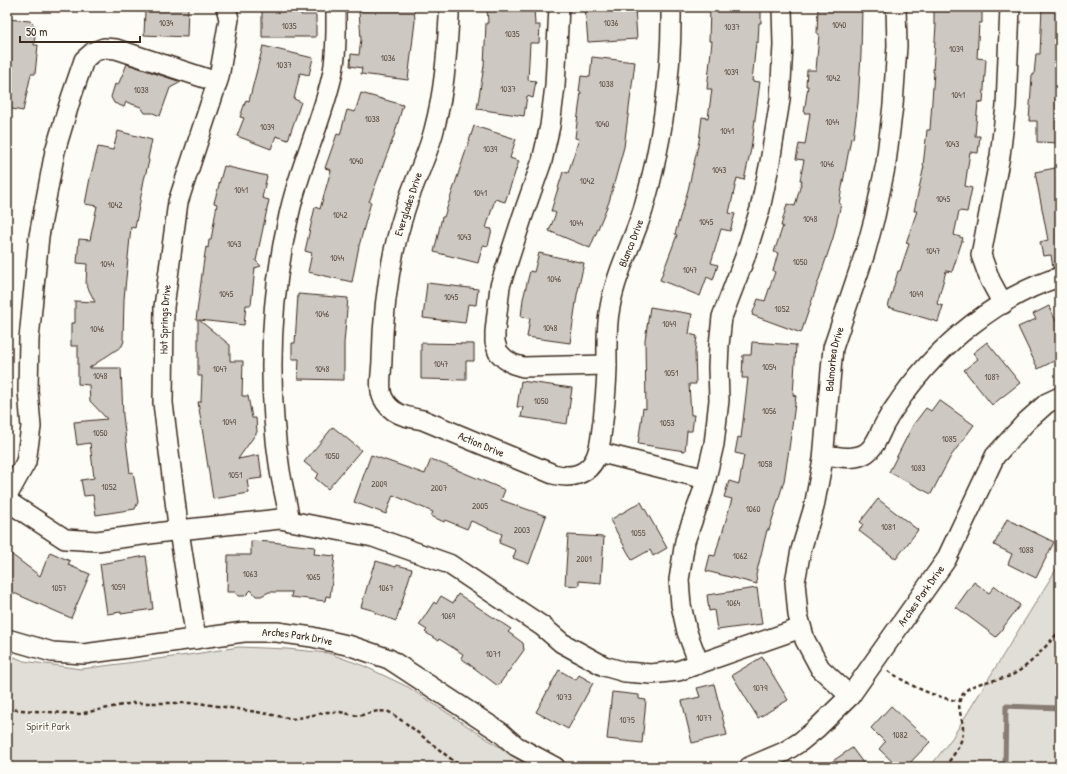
<svg xmlns="http://www.w3.org/2000/svg" width="1067" height="774" viewBox="0 0 1067 774" font-family="'Patrick Hand',sans-serif">
	<rect width="100%" height="100%" fill="#fdfcf7"/>
	<filter id="ink" filterUnits="userSpaceOnUse"><feTurbulence type="fractalNoise" baseFrequency=".025" numOctaves="2"/><feDisplacementMap in="SourceGraphic" scale="8" xChannelSelector="R" yChannelSelector="G"/><feConvolveMatrix kernelMatrix="1 2 1 2 8 2 1 2 1" color-interpolation-filters="sRGB"/></filter>
	<g filter="url(#ink)">
		<!-- green -->
		<path fill="#e1ded7" stroke="#8e847a" d="M1060,563V767H930L952,738Z
			M239,647L287,649L328,653L364,666L408,687L530,767H7V654L24,661L81,669L188,655Z"/>
		<g fill="none" stroke-linecap="round" stroke-linejoin="round">
			<!-- stream -->
			<path stroke="#887d74" stroke-width="5" d="M1005,767L1006,706L1060,708"/>
		</g>
		<!-- building -->
		<path fill="#cdc8c2" stroke="#3b2a1e" d="M158,7H188L187,37L144,35L145,11H157Z
			M262,7H302L301,15H316V37H262Z
			M369,7H414L415,21L408,80L361,74L362,68L350,66L351,54L359,55L361,39L359,11L369,10Z
			M487,7H534L535,25H540L539,43H530L528,80L536,81L533,98L527,96L524,116L477,109L484,66L486,23H488Z
			M585,7H635L637,39L588,42Z
			M710,7H761V23H759L758,43L756,42L752,81L760,82L751,149L744,180L737,178L729,213L735,214L730,231L721,229L711,263L718,265L713,280L707,277L700,296L660,280L677,235L675,234L688,190L699,141L702,117L708,118L712,89H707L712,41H709Z
			M818,7H862L861,54L858,103L853,139L851,138L839,204H841L833,238L801,333L752,315L758,299L765,301L775,272L773,271L778,253L774,252L783,226H781L787,204L795,206L802,180H800L804,160L796,159L799,144L805,145L810,113H804L808,86H806L807,70H816L819,34H817Z
			M934,7H982V23H979L977,58L986,59L983,103L978,102L975,136H980L978,153L970,152L965,186L972,188L967,212L959,211L954,235L963,238L952,272L946,271L937,304L943,306L938,322L888,307L898,271H900L909,244L906,243L917,211H914L924,166H923L927,130H930L934,72H933L936,24H934Z
			M1042,7H1060V143L1037,142V121H1029L1032,75H1034L1036,54H1040Z
			M7,19L30,21L36,27L34,45H38L35,74H31L23,111L7,108Z
			M263,46L313,58L309,75L300,73L294,99L301,102L288,140L276,136L271,149L237,136L244,118L240,117L246,100L249,101Z
			M592,57L635,62L624,147L609,202L590,248L549,231L556,213L551,211L563,172L568,173L579,139L575,138L581,92H579L581,76L590,77Z
			M127,64L181,82L170,88L160,116L153,113H145L141,107L126,102L124,107L114,103L111,97L115,84L118,85Z
			M361,93L403,105L394,136L369,202H371L359,246L352,282L308,272L312,253L305,251L315,207L320,209L331,170L325,168L337,134L340,135L347,110L355,112Z
			M474,126L516,139L510,158L519,161L505,202L495,199L486,228L492,229L488,246L483,245L478,263L434,252L442,217H444Z
			M118,131L152,140L148,158L149,161L144,180L135,228L131,227L124,299L123,339L124,341L122,346L89,368H121L123,416L130,473L133,472L138,502L135,509L96,515L93,495L84,496L81,480L94,478L90,443L77,445L74,422L107,419L90,401L89,385L78,384V346H71V323H75V301L95,302L86,284L87,264L77,263L79,239L90,240L97,206L85,204L90,178L98,147L113,150Z
			M224,166L267,176L262,198L269,200L256,261L261,266L255,268L251,305H246L244,325L199,320L230,345V361H243L242,396H248L252,418H256L257,432L238,459L259,455L262,478L247,480L249,493L213,499L198,402H201L202,376H198V320H196L203,266L206,247L208,248L209,240H211L217,204L214,203Z
			M1060,167V266L1053,268L1051,255L1043,256L1040,242L1048,240L1035,172Z
			M539,253L584,263L577,295L570,343L527,337L530,318L521,317L523,299L530,271L534,272Z
			M427,283L478,289L476,305L468,304L465,323L423,318Z
			M298,294L348,298L344,343V380L298,379L299,359H292V343H295Z
			M1049,306L1060,330V358L1038,369L1018,327L1036,319L1033,314Z
			M650,307L692,314L689,334L697,336L695,352L696,384H689L691,415H694L692,431H687L685,451L638,444L643,408L646,409L645,340Z
			M752,342L796,345L793,395L796,396L789,449L784,481L769,530H767L756,575L757,584L706,571L710,555L715,556L721,534H722L732,499L724,497L729,481L739,484L744,455L735,453L738,437L741,438L748,378H742L743,355H751Z
			M987,342L1020,383L992,405L964,370L978,359L973,353Z
			M421,343L474,344V361H466V380L421,379Z
			M521,381L572,388L567,424L521,417L523,407H517Z
			M939,400L974,425L951,456L931,494L889,472L913,425L926,408L931,411Z
			M333,427L361,450L328,489L315,478L319,474L304,462Z
			M371,455L425,474L431,459L505,490L501,500L546,516L529,564L513,558L516,550L499,543L502,534L471,521L467,529L445,520L444,522L431,516L433,512L393,495L386,514L354,502Z
			M878,499L918,530L896,559L859,531L863,524L860,522Z
			M641,502L667,548L653,556L650,550L632,560L610,520Z
			M1007,519L1054,542L1036,578L1008,564L1012,554L994,545Z
			M568,535L604,537L601,583L579,581V586L565,585Z
			M251,541L271,542L315,547L314,554L335,556L330,597L326,596L325,601L291,597L292,592H269L261,596H256L251,590L245,596H238L235,592H227L228,555H251Z
			M7,551L40,576L50,552L70,561L68,565L90,574L71,618L7,590Z
			M146,556L153,609L121,614V612L107,614L100,564Z
			M376,561L396,567L397,565L412,569L396,621L375,613V611L361,607L373,567L374,568Z
			M974,582L989,593L995,586L1020,605L996,637L956,607Z
			M757,588L762,624L717,630L714,610L709,611L707,595Z
			M458,594L511,629L508,632L523,643L524,650L498,686L461,658L463,654L439,639L438,641L425,632L427,630L419,625L434,602L436,604L441,596L453,603Z
			M762,657L788,700L758,718L732,675Z
			M559,670L576,680L579,675L593,683L568,729L536,712Z
			M714,684L727,735L692,743L682,701L700,697L697,688Z
			M612,692L639,695V699L646,700L642,743L607,739Z
			M891,706L930,742L906,767H898L879,749L885,742L871,728Z
			M852,748L866,767H824Z"/>
		<g fill="none" stroke-linecap="round" stroke-linejoin="round">
			<!-- minor casing -->
			<g stroke="#3b2a1e" stroke-width="22">
				<g id="minor">
					<path id="s1" d="M449,7V17C447,55 444,93 434,130C427,158 412,185 404,213C389,260 383,310 382,359C382,370 378,388 383,398C391,415 407,417 423,420L553,474C571,479 588,475 596,457C601,446 601,433 603,421C605,402 607,383 607,364C607,345 606,326 610,307C616,273 633,242 643,210C662,144 672,75 671,7"/>
					<path d="M559,7L555,86L550,126L542,161L523,215L500,286L495,332V342L498,352L505,359L513,364L523,367L607,365"/>
					<path d="M1003,304L990,280L981,255L1000,156L1006,106L1010,7"/>
					<path d="M598,452L706,479"/>
					<path d="M824,455C837,456 854,461 866,453C877,446 880,430 887,420C891,412 897,405 902,397C938,346 999,295 1060,277"/>
					<path d="M7,496L26,462L31,427L28,390L29,339L39,236L55,151L71,98L84,60L93,52L104,48L116,49L217,82"/>
					<path d="M7,501L65,539L97,541L179,530L280,519L373,537L449,564L542,626L562,643L604,666L625,672L651,674L678,671L801,628"/>
					<path d="M290,521C287,504 283,488 280,471C267,386 270,298 289,215C299,168 321,124 332,76C337,55 336,29 336,7"/>
					<path id="s2" d="M7,639L52,652L84,654L244,632H277L312,637L351,646L389,659L500,732L516,746L555,767"/>
					<path id="s3" d="M196,639L178,525L163,403L164,307L178,202L219,77L229,19L226,7"/>
					<path d="M699,664L687,632L681,605L679,580L685,541L703,491L714,444L719,400L718,367L719,345L722,317L745,257L760,209L770,162L780,100L783,45L782,7"/>
					<path id="s4" d="M850,696L820,668L805,640L798,615L795,582L801,550L814,507L823,459L833,348L865,253L875,216L886,163L893,105L897,46L896,7"/>
					<path id="s5" d="M749,767L784,752L800,742L816,729L850,696L946,560L995,456L1027,421L1047,403L1060,397"/>
				</g>
			</g>
			<!-- path -->
			<path stroke="#3b2a1e" stroke-width="2.5" stroke-dasharray="4 3" stroke-linecap="butt" d="M888,671C911,686 931,696 958,701
				M7,709L79,714L132,703H198L257,712L294,719L327,712H340L358,716L378,711L389,712L407,724L456,763L465,767
				M945,767C952,757 962,745 963,732C964,718 954,706 963,694C970,682 997,681 1010,676C1030,667 1045,646 1060,631"/>
			<!-- minor -->
			<use href="#minor" stroke="#fdfcf7" stroke-width="19"/>
		</g>
	</g>
	<g text-anchor="middle" stroke-width="3" stroke-linejoin="round" paint-order="stroke">
		<!-- number labels -->
		<g font-size="9" fill="#605247">
			<text x="166" y="26">1034</text>
			<text x="611" y="26">1036</text>
			<text x="839" y="28">1040</text>
			<text x="289" y="29">1035</text>
			<text x="732" y="30">1037</text>
			<text x="512" y="37">1035</text>
			<text x="956" y="52">1039</text>
			<text x="388" y="61">1036</text>
			<text x="284" y="68">1037</text>
			<text x="731" y="75">1039</text>
			<text x="833" y="81">1042</text>
			<text x="606" y="87">1038</text>
			<text x="508" y="92">1037</text>
			<text x="141" y="93">1038</text>
			<text x="958" y="98">1041</text>
			<text x="372" y="122">1038</text>
			<text x="832" y="125">1044</text>
			<text x="602" y="127">1040</text>
			<text x="267" y="130">1039</text>
			<text x="727" y="134">1041</text>
			<text x="952" y="147">1043</text>
			<text x="490" y="152">1039</text>
			<text x="356" y="164">1040</text>
			<text x="827" y="167">1046</text>
			<text x="719" y="173">1043</text>
			<text x="587" y="184">1042</text>
			<text x="241" y="193">1041</text>
			<text x="480" y="196">1041</text>
			<text x="943" y="202">1045</text>
			<text x="115" y="208">1042</text>
			<text x="340" y="218">1042</text>
			<text x="810" y="222">1048</text>
			<text x="706" y="225">1045</text>
			<text x="576" y="226">1044</text>
			<text x="464" y="240">1043</text>
			<text x="234" y="247">1043</text>
			<text x="933" y="254">1047</text>
			<text x="337" y="261">1044</text>
			<text x="800" y="265">1050</text>
			<text x="107" y="267">1044</text>
			<text x="690" y="273">1047</text>
			<text x="554" y="282">1046</text>
			<text x="226" y="297">1045</text>
			<text x="916" y="297">1049</text>
			<text x="451" y="300">1045</text>
			<text x="782" y="312">1052</text>
			<text x="322" y="317">1046</text>
			<text x="669" y="327">1049</text>
			<text x="550" y="331">1048</text>
			<text x="97" y="332">1046</text>
			<text x="441" y="367">1047</text>
			<text x="769" y="370">1054</text>
			<text x="220" y="372">1047</text>
			<text x="322" y="372">1048</text>
			<text x="671" y="376">1051</text>
			<text x="100" y="379">1048</text>
			<text x="992" y="380">1087</text>
			<text x="541" y="404">1050</text>
			<text x="769" y="414">1056</text>
			<text x="229" y="425">1049</text>
			<text x="667" y="426">1053</text>
			<text x="100" y="436">1050</text>
			<text x="949" y="442">1085</text>
			<text x="332" y="459">1050</text>
			<text x="765" y="467">1058</text>
			<text x="918" y="471">1083</text>
			<text x="235" y="478">1051</text>
			<text x="379" y="487">2009</text>
			<text x="109" y="490">1052</text>
			<text x="439" y="491">2007</text>
			<text x="480" y="509">2005</text>
			<text x="753" y="512">1060</text>
			<text x="888" y="530">1081</text>
			<text x="522" y="533">2003</text>
			<text x="638" y="536">1055</text>
			<text x="1026" y="553">1088</text>
			<text x="740" y="559">1062</text>
			<text x="584" y="562">2001</text>
			<text x="250" y="577">1063</text>
			<text x="313" y="580">1065</text>
			<text x="118" y="590">1059</text>
			<text x="59" y="591">1057</text>
			<text x="386" y="591">1067</text>
			<text x="733" y="606">1064</text>
			<text x="448" y="619">1069</text>
			<text x="493" y="657">1071</text>
			<text x="760" y="691">1079</text>
			<text x="564" y="700">1073</text>
			<text x="704" y="721">1077</text>
			<text x="627" y="723">1075</text>
			<text x="900" y="738">1082</text>
		</g>
		<!-- street labels -->
		<g font-size="11" fill="#3b2a1e" stroke="#fdfcf7">
			<text transform="translate(408 204) rotate(-72)" y="4">Everglades Drive</text>
			<text dy="4" stroke="none"><textPath href="#s1" startOffset="858">Blanco Drive</textPath></text>
			<text dy="4" stroke="none"><textPath href="#s3" startOffset="322">Hot Springs Drive</textPath></text>
			<text dy="4" stroke="none"><textPath href="#s4" startOffset="359">Balmorhea Drive</textPath></text>
			<text dy="4" stroke="none"><textPath href="#s1" startOffset="511">Action Drive</textPath></text>
			<text dy="4" stroke="none"><textPath href="#s5" startOffset="248">Arches Park Drive</textPath></text>
			<text dy="4" stroke="none"><textPath href="#s2" startOffset="294">Arches Park Drive</textPath></text>
		</g>
		<!-- park labels -->
		<g font-size="11" fill="#64574c" stroke="#fdfcf7">
			<text x="48" y="730">Spirit Park</text>
		</g>
	</g>
	<!-- margin -->
	<rect width="1067" height="774" fill="none" stroke="#fdfcf7" stroke-width="24"/>
	<rect x="12" y="12" width="1043" height="750" fill="none" stroke="#3b2a1e" stroke-width="1.5" filter="url(#ink)"/>
	<!-- scale -->
	<path d="M20 36v6h120v-6" fill="none" stroke="#3b2a1e" stroke-width="2"/>
	<text x="26" y="36" font-size="12" fill="#3b2a1e" stroke="#fdfcf7" stroke-width="3" paint-order="stroke">50 m</text>
</svg>
